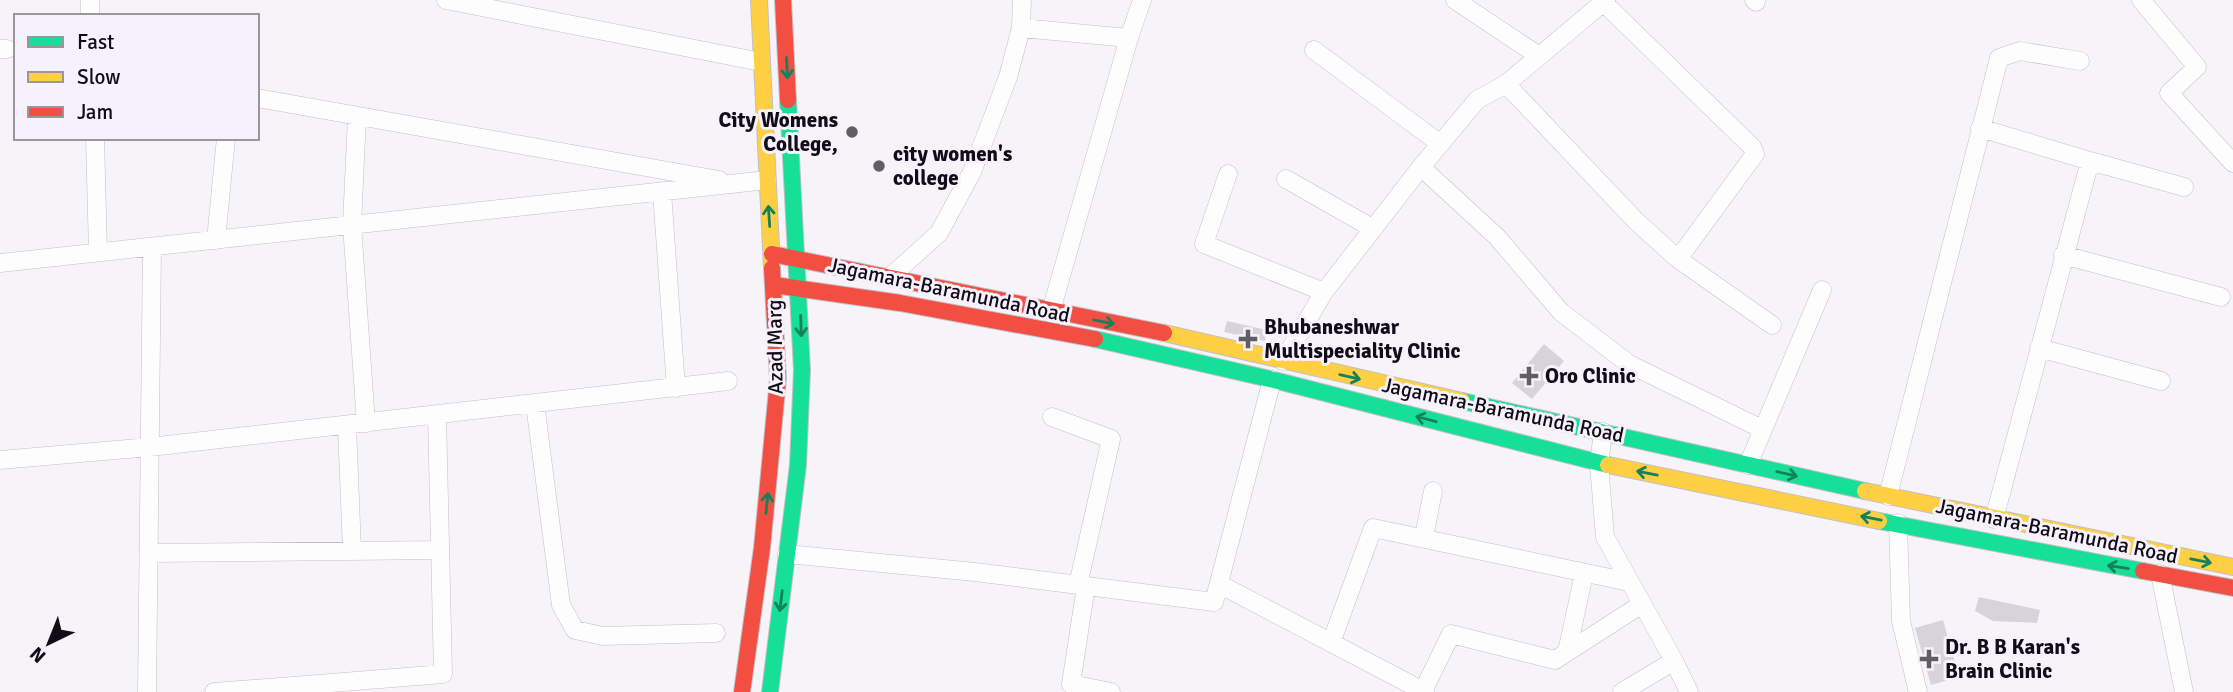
<svg xmlns="http://www.w3.org/2000/svg" width="2233" height="692" viewBox="0 0 2233 692" font-family="Signika,sans-serif">
	<rect width="100%" height="100%" fill="#f6f3f9"/>
	<!-- building -->
	<path fill="#d6d3da" d="M1227,321L1267,330L1265,341L1224,332Z
		M1544,344L1564,361L1532,399L1512,383Z
		M1979,597L2040,610L2037,623L1993,621L1975,611Z
		M1943,620L1959,677L1931,685L1915,628Z"/>
	<g fill="none" stroke-linecap="round" stroke-linejoin="round">
		<!-- street casing -->
		<g stroke="#c3bfc6" stroke-width="19">
			<path id="street" d="M90,0V16
				M446,0L761,62
				M1455,0L1539,56
				M1606,0L1506,84L1477,100L1421,167L1497,237L1561,312L1629,364L1762,429
				M1754,0L1756,2
				M2141,0L2197,67L2169,93L2233,163
				M1603,2L1752,147L1755,154L1678,259
				M1021,28L1022,0
				M0,49H7
				M1314,50L1439,143
				M1506,84L1636,221L1678,259L1772,325
				M257,98L719,180
				M357,116L352,225L366,423
				M1980,128L2090,161L1994,519
				M95,138L98,252
				M2090,161L2184,187
				M1228,174L1204,244L1324,292
				M1286,179L1372,228
				M662,192L676,388
				M216,240L226,138
				M2063,255L2221,297
				M0,263L767,180
				M889,278L939,233L972,172L1008,77L1021,28L1129,38L1142,0
				M1051,311L1129,38
				M2039,348L2161,381
				M1283,361L1324,292L1421,167
				M535,404L561,605L575,630L603,636L716,633
				M1052,417L1111,439L1078,585
				M347,425L352,551
				M1603,432L1599,464L1605,537L1674,661L1622,692
				M0,460L150,447L728,381
				M1748,465L1822,290
				M1888,496L1999,58L2020,51L2080,61
				M1898,523L1901,621L1918,692
				M1424,537L1433,491
				M149,553L440,550
				M787,554L975,572L1214,602L1272,380
				M2160,574L2184,692
				M1219,584L1425,692
				M1086,586L1071,684L1111,692
				M1331,643L1373,528L1629,582
				M1567,652L1584,574
				M1674,661L1689,692
				M306,685L443,674L437,415
				M1423,691L1451,634L1555,660L1642,604
				M147,692L152,247
				M214,692L306,685V692"/>
		</g>
		<!-- fast casing -->
		<g stroke="#c3bfc6" stroke-width="18">
			<path id="fast" d="M1095,339L1274,380L1608,465
				M1462,401L1865,491
				M1879,521L2143,571
				M770,692L798,465L802,370L788,100"/>
		</g>
		<!-- slow casing -->
		<g stroke="#c3bfc6" stroke-width="18">
			<path id="slow" d="M759,0L772,268
				M1164,333L1462,401
				M1608,465L1879,521
				M1865,491L2233,567"/>
		</g>
		<!-- jam casing -->
		<g stroke="#c3bfc6" stroke-width="18">
			<path id="jam" d="M783,0L788,100
				M772,254L1164,333
				M774,285L900,303L1095,339
				M2143,571L2233,588
				M742,692L762,548L778,379L772,268"/>
		</g>
		<!-- street -->
		<use href="#street" stroke="#fefdfe" stroke-width="18"/>
		<!-- fast -->
		<use href="#fast" stroke="#16e098" stroke-width="16"/>
		<!-- slow -->
		<use href="#slow" stroke="#ffcf43" stroke-width="16"/>
		<!-- jam -->
		<use href="#jam" stroke="#f24e42" stroke-width="16"/>
	</g>
	<!-- one-way arrows -->
	<defs><path id="oneway-shaft" d="M-6 0H5M1.5-3L5.5 0L1.5 3" fill="none" stroke-width="1.6" stroke-linecap="round" stroke-linejoin="round" transform="scale(1.75)"/></defs>
	<g stroke="#14815d">
		<use href="#oneway-shaft" transform="translate(787 68) rotate(87)"/>
		<use href="#oneway-shaft" transform="translate(769 216) rotate(-94)"/>
		<use href="#oneway-shaft" transform="translate(1104 322) rotate(11)"/>
		<use href="#oneway-shaft" transform="translate(801 326) rotate(88)"/>
		<use href="#oneway-shaft" transform="translate(1350 377) rotate(13)"/>
		<use href="#oneway-shaft" transform="translate(1426 419) rotate(-165)"/>
		<use href="#oneway-shaft" transform="translate(1647 473) rotate(-169)"/>
		<use href="#oneway-shaft" transform="translate(1787 474) rotate(13)"/>
		<use href="#oneway-shaft" transform="translate(767 503) rotate(-84)"/>
		<use href="#oneway-shaft" transform="translate(1871 518) rotate(-169)"/>
		<use href="#oneway-shaft" transform="translate(2201 561) rotate(11)"/>
		<use href="#oneway-shaft" transform="translate(2118 567) rotate(-171)"/>
		<use href="#oneway-shaft" transform="translate(781 601) rotate(97)"/>
	</g>
	<!-- markers -->
	<g fill="#615d65" stroke="#f6f1fb" stroke-width="2.5">
		<circle cx="852" cy="132" r="7"/>
		<circle cx="879" cy="166" r="7"/>
		<path d="M1244.5 328.5h7v7h7v7h-7v7h-7v-7h-7v-7h7z"/>
		<path d="M1525.5 365.5h7v7h7v7h-7v7h-7v-7h-7v-7h7z"/>
		<path d="M1925.5 648.5h7v7h7v7h-7v7h-7v-7h-7v-7h7z"/>
	</g>
	<g text-anchor="middle" stroke-width="6" stroke-linejoin="round" paint-order="stroke">
		<!-- poi labels -->
		<g font-size="21" font-weight="bold" fill="#110c15" stroke="#f6f1fb" text-anchor="start">
			<text x="838" y="127" text-anchor="end">City Womens<tspan x="838" dy="24">College,</tspan></text>
			<text x="893" y="161">city women's<tspan x="893" dy="24">college</tspan></text>
			<text x="1264" y="334">Bhubaneshwar<tspan x="1264" dy="24">Multispeciality Clinic</tspan></text>
			<text x="1545" y="383">Oro Clinic</text>
			<text x="1945" y="654">Dr. B B Karan's<tspan x="1945" dy="24">Brain Clinic</tspan></text>
		</g>
		<!-- street labels -->
		<g font-size="21" fill="#110c15" stroke="#f6f1fb">
			<text transform="translate(949 290) rotate(12)" y="7">Jagamara-Baramunda Road</text>
			<text transform="translate(775 347) rotate(-91)" y="7">Azad Marg</text>
			<text transform="translate(1503 410) rotate(12)" y="7">Jagamara-Baramunda Road</text>
			<text transform="translate(2057 531) rotate(12)" y="7">Jagamara-Baramunda Road</text>
		</g>
	</g>
	<!-- legend -->
	<rect x="14" y="14" width="245" height="126" fill="#f6f1fb" stroke="#9a959f" stroke-width="2"/>
	<rect x="28" y="37" width="35" height="10" fill="#16e098" stroke="#9a959f" stroke-width="2"/>
	<text x="77" y="49" font-size="21" fill="#110c15">Fast</text>
	<rect x="28" y="72" width="35" height="10" fill="#ffcf43" stroke="#9a959f" stroke-width="2"/>
	<text x="77" y="84" font-size="21" fill="#110c15">Slow</text>
	<rect x="28" y="107" width="35" height="10" fill="#f24e42" stroke="#9a959f" stroke-width="2"/>
	<text x="77" y="119" font-size="21" fill="#110c15">Jam</text>
	<!-- north arrow -->
	<g transform="translate(49 643) rotate(223)" stroke="#f6f1fb" stroke-width="5" paint-order="stroke">
	<path d="M0-5L12 26L0 18L-12 26Z" fill="#110c15"/>
	<text y="-10" font-size="19" font-weight="bold" text-anchor="middle" fill="#110c15">N</text>
	</g>
</svg>
